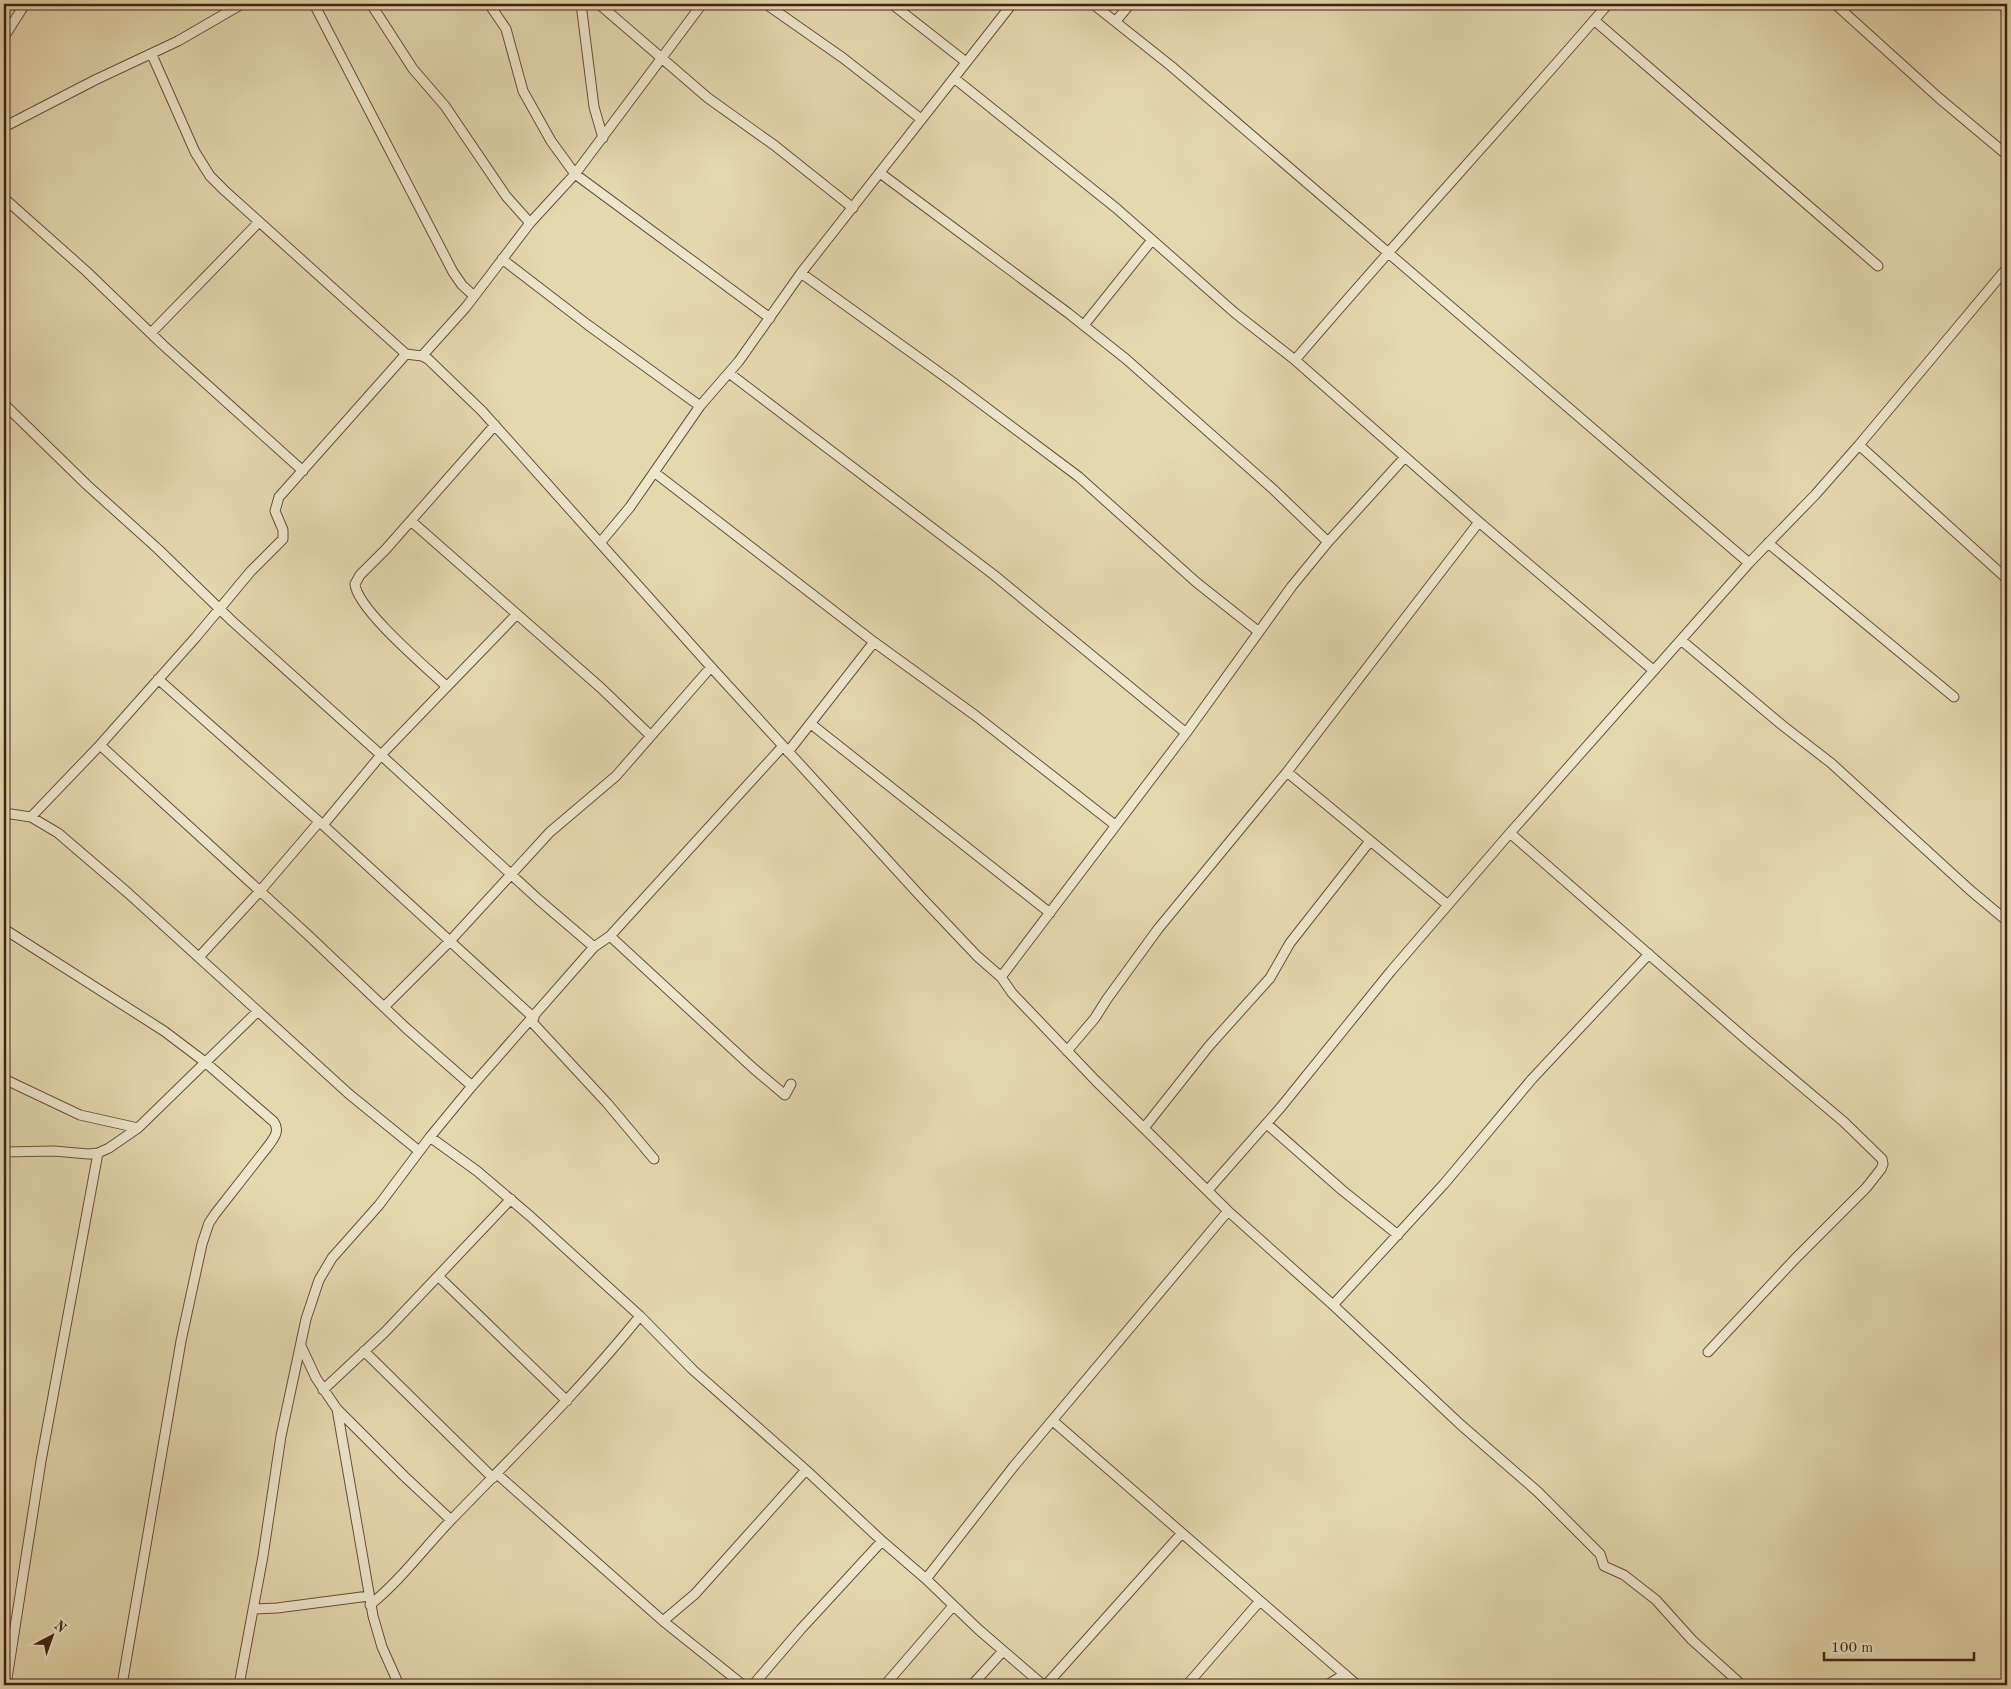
<svg xmlns="http://www.w3.org/2000/svg" width="2011" height="1689" viewBox="0 0 2011 1689" font-family="'Old Standard TT',serif">
	<rect width="100%" height="100%" fill="#e4d8af"/>
	<filter id="stains"><feTurbulence type="fractalNoise" baseFrequency=".004" numOctaves="4"/><feColorMatrix values="0 0 0 0 .2 0 0 0 0 .09 0 0 0 0 .02 0 0 0 .5 -.17"/></filter>
	<radialGradient id="worn" r=".72"><stop offset=".6" stop-color="#630" stop-opacity="0"/><stop offset="1" stop-color="#630" stop-opacity=".3"/></radialGradient>
	<g fill="none" stroke-linecap="round" stroke-linejoin="round">
		<!-- minor casing -->
		<g stroke="#6a4f3c" stroke-width="11">
			<path id="minor" d="M314,4L453,272L462,285L474,296
				M371,4L413,69L445,106L506,196L530,223
				M489,4L506,29L523,91L551,141L575,174L770,318
				M581,4L594,107L603,138
				M599,4L708,98L774,145L853,208
				M766,4L843,58L921,119
				M892,4L966,62
				M1093,4L1171,66L1749,563
				M1835,4L1939,98L2007,155
				M1594,20L1878,266
				M1116,21L1130,4
				M4,37L25,4
				M152,55L195,152L210,176L224,190L406,354L422,356L428,359L482,411L711,667L923,899L977,956L1001,977L1012,993L1096,1081L1228,1211L1333,1305L1461,1425L1538,1492L1600,1554L1604,1566L1624,1575L1656,1600L1692,1640L1742,1685
				M954,78L1116,208L1235,313L1295,360L1479,522L1653,670
				M4,127L95,80L178,41L242,4
				M880,173L1068,313L1126,359L1274,490L1328,542
				M4,198L86,271L163,345L303,471
				M502,259L588,325L700,406
				M801,273L951,381L1079,477L1196,582L1259,632
				M1084,325L1152,240
				M151,333L259,222
				M422,356L466,307L530,223L575,174L702,4
				M1295,360C1397,240 1505,124 1608,4
				M729,373L994,575L1186,733
				M4,404L87,485L158,549L232,621L381,755L539,900L594,947
				M1859,445L2007,579
				M654,472L874,642L976,716L1115,825
				M411,521L601,688L651,736
				M600,543L630,507L700,406L739,361L801,273L1012,4
				M1768,543L1954,697
				M1681,640L1782,725L1831,763L1970,890L2007,921
				M158,679L323,825L534,1018
				M446,686C426,667 357,609 355,584L360,575L386,549L495,425
				M811,724L1050,913
				M100,745L308,935L406,1028L472,1086
				M788,752L874,642
				M1287,772L1448,905
				M4,813L31,817L58,833L128,893L349,1094L419,1151
				M31,817L100,745L196,637L251,571L283,539V530L275,511L279,497L406,354
				M323,825L381,755L516,615
				M1510,833L1748,1041L1844,1122L1882,1159L1883,1164L1881,1169L1866,1188L1795,1259L1708,1352
				M4,929L164,1031L205,1062L274,1122C280,1131 274,1138 269,1145L215,1214L209,1223L202,1244L181,1341L122,1685
				M610,936L753,1068L785,1095L791,1084
				M199,957L260,891L319,822
				M1001,977L1186,733L1292,586L1328,542L1405,457
				M384,1007L450,941L550,832L616,776L711,667
				M531,1021L607,1103L654,1159
				M1067,1051L1095,1018L1107,999L1158,929L1287,772L1479,522
				M4,1079L80,1115L138,1128
				M1267,1124L1342,1190L1398,1235
				M1144,1128L1209,1046L1270,978L1290,943L1370,841
				M430,1137L477,1171L530,1216L640,1316L693,1370L806,1470L882,1541L926,1579L978,1629L1043,1685
				M4,1152L54,1151L88,1154L98,1153L109,1148L138,1128L258,1011
				M1208,1190L1281,1107L1391,971L1510,833L1749,563L1815,495L1859,445L2007,268
				M438,1276L567,1401
				M1333,1305L1444,1184L1532,1079L1649,954
				M301,1346L316,1378L337,1409L404,1476L451,1520
				M364,1351L493,1478
				M323,1390L385,1332L511,1199
				M337,1409L373,1616L382,1647L399,1685
				M1053,1421L1357,1685
				M497,1474L663,1621L743,1685
				M926,1579L1014,1466L1228,1211
				M370,1605C401,1580 424,1548 451,1520C516,1453 582,1388 640,1316
				M253,1609L277,1608L369,1596
				M663,1621L695,1594L806,1470
				M6,1685L41,1461L98,1153
				M239,1685L263,1556L281,1436L306,1319L319,1280L332,1258L379,1205L430,1137L472,1086L594,947L610,936L783,746
				M753,1685L801,1629L882,1541
				M885,1685L953,1606
				M972,1685L1003,1651
				M1046,1685L1182,1533
				M1187,1685L1259,1602
				M1327,1685L1345,1674"/>
		</g>
		<!-- minor -->
		<use href="#minor" stroke="#ede6cb" stroke-width="9"/>
	</g>
	<!-- margin -->
	<rect width="2011" height="1689" fill="none" stroke="#e4d8af" stroke-width="20"/>
	<rect x="5" y="5" width="2001" height="1679" fill="none" stroke="#422115" stroke-width="2.5"/>
	<rect x="10" y="10" width="1991" height="1669" fill="none" stroke="#422115"/>
	<!-- north arrow -->
	<g transform="translate(52 1636) rotate(41)" stroke="#ede6cb" stroke-width="4" paint-order="stroke">
	<path d="M0-4L9 19L0 12L-9 19Z" fill="#422115"/>
	<text y="-8" font-size="14" font-weight="bold" text-anchor="middle" fill="#422115">N</text>
	</g>
	<!-- scale -->
	<path d="M1824 1652v8h150v-8" fill="none" stroke="#422115" stroke-width="2.5"/>
	<text x="1831" y="1652" font-size="15" fill="#422115" stroke="#ede6cb" stroke-width="4" paint-order="stroke">100 m</text>
	<rect width="100%" height="100%" filter="url(#stains)"/>
	<rect width="100%" height="100%" fill="url(#worn)"/>
</svg>
